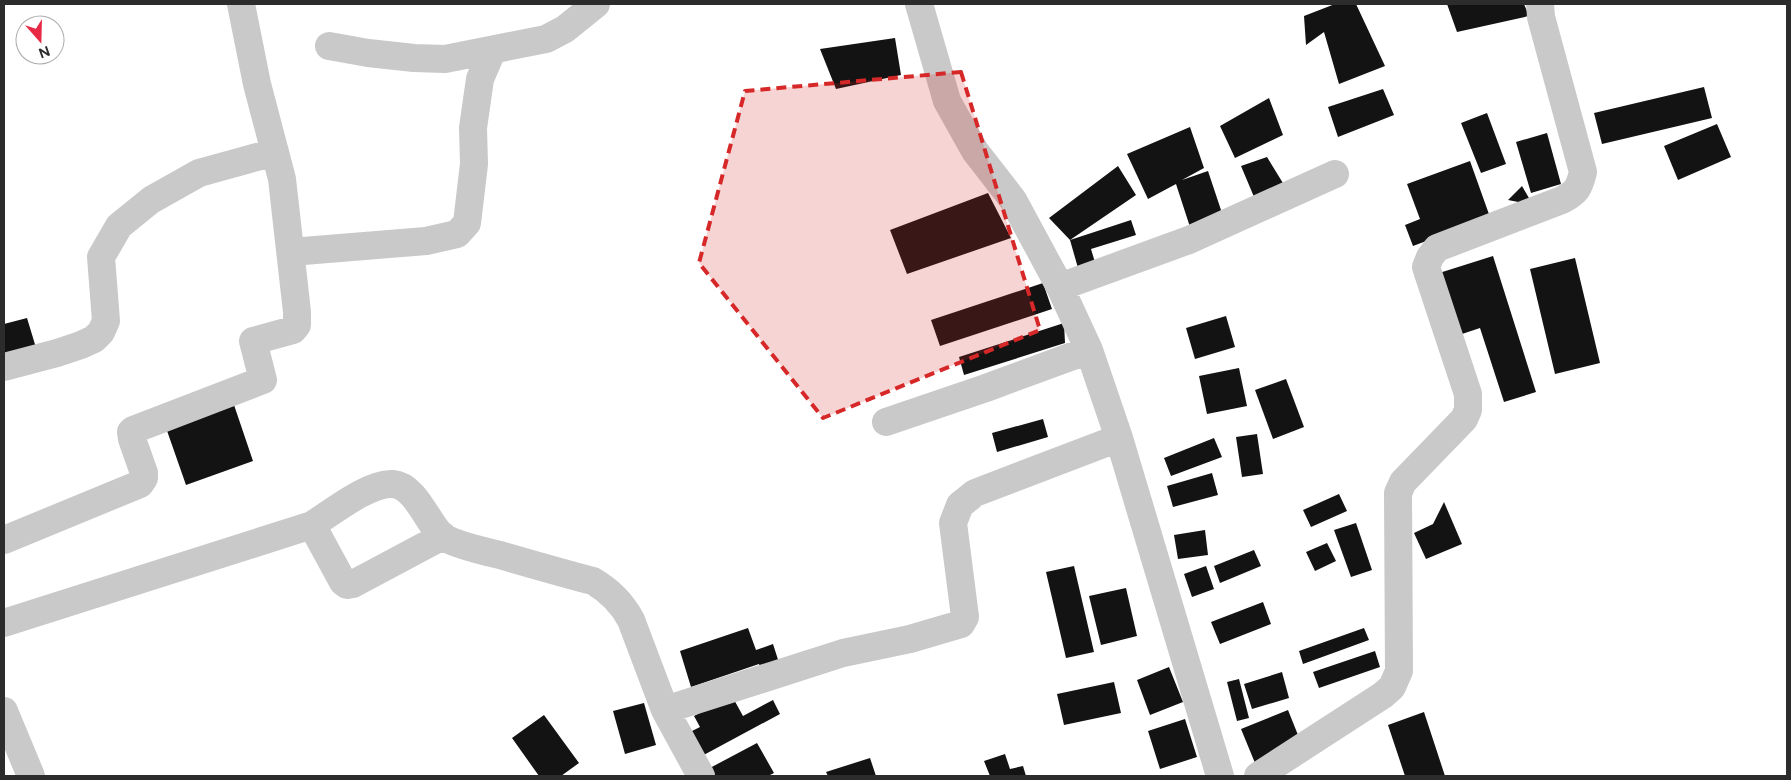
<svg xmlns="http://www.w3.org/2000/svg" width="1791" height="780" viewBox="0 0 1791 780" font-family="Figtree,sans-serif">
	<rect width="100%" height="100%" fill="#fff"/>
	<!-- building -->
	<path fill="#131313" d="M1335,4H1356L1385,66L1339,84L1324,32L1306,45L1304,16Z
		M1447,4H1524L1529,16L1457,32Z
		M895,38L901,75L836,89L820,49Z
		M1704,87L1712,118L1602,144L1594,113Z
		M1383,89L1394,115L1338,137L1328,107Z
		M1269,98L1283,135L1235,158L1220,126Z
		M1487,113L1506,164L1481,173L1461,123Z
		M1717,124L1731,157L1678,180L1664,146Z
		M1190,127L1204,168L1182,180L1208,171L1223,216L1190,227L1176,184L1148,199L1127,154Z
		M1547,133L1561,184L1531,193L1516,142Z
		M1267,157L1286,188L1257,204L1241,166Z
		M1470,161L1490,217L1413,246L1405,225L1420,219L1407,184Z
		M1118,166L1136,195L1070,240L1131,220L1136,235L1091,249L1097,269L1080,275L1070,240L1049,218Z
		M1522,186L1533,205L1508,200Z
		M988,193L1011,238L907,274L890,230Z
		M1493,256L1536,392L1504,402L1480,328L1456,336L1436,274Z
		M1575,258L1600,363L1555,374L1530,269Z
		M1043,283L1052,309L940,346L931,320Z
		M1226,316L1235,347L1195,359L1186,328Z
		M27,318L37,351L4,361V324Z
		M1064,323L1065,343L964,375L959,357Z
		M1239,368L1247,406L1207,414L1199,376Z
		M1286,379L1304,427L1273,439L1255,390Z
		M233,402L253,461L186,485L165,425Z
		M1043,419L1048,437L997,452L992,433Z
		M1257,434L1263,474L1242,477L1236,437Z
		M1214,438L1222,457L1171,476L1164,458Z
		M1212,473L1218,495L1173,507L1167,486Z
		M1339,494L1347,511L1311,527L1303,510Z
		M1444,502L1462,544L1426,559L1414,533L1433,524Z
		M1356,523L1372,570L1351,577L1334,530Z
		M1205,530L1208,555L1178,559L1174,535Z
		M1327,543L1336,561L1315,571L1306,552Z
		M1254,550L1261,566L1220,583L1214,566Z
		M1074,566L1094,652L1066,658L1046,572Z
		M1206,566L1214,589L1192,597L1184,574Z
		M1126,588L1137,636L1101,645L1089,596Z
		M1263,602L1271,624L1220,644L1211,622Z
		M748,628L756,650L773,644L782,672L764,678L759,664L691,687L680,651Z
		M1364,628L1369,640L1303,664L1299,651Z
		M1375,651L1380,667L1319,688L1313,672Z
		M1169,667L1183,702L1150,715L1137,680Z
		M1282,672L1289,698L1252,709L1244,684Z
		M1239,679L1249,718L1237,721L1227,682Z
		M1114,682L1121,713L1064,725L1057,694Z
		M732,696L743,716L773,700L780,714L700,757L688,733L700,727L694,716Z
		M644,703L656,745L625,754L613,711Z
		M1288,710L1302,745L1255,763L1241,729Z
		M1424,712L1445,776H1405L1388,725Z
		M544,715L579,763L561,776H539L512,738Z
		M1185,719L1197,757L1160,769L1148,731Z
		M757,743L774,773L768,776H712L708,769Z
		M1005,754L1010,769L1023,766L1026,776H990L984,761Z
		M870,758L876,776H828L826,772Z"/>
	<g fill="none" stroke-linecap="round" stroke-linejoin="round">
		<!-- street -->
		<path stroke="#c9c9c9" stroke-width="28" d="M919,4L947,101L975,151L1013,200L1060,287L1089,350L1119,438L1220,776
			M329,46L368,53L414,58L445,59L546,39L565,29L596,4
			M291,252L426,241L457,234L467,223L474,164L473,128L480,79L492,51
			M1060,287L1189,240L1335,174
			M4,367L57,353L81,345L94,339L101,332L106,321L101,257L119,226L151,200L199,173L275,152
			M886,422L986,388L1089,350
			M312,525C331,513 370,482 393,484C416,486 428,524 442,536C452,544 487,552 500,555C531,564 562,573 593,581C610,591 622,603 631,620L665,710L701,776
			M4,540L140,484L144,478V473L132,439L131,432L133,430L263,380L253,341L293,330L297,325V312L282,179L257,84L241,4
			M4,623L312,525L343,582L347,585L353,584L443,536
			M665,710L843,653L910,639L961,624L965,617L953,523L960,505L975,493L1119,438
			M4,711L31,776
			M1258,776L1383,695L1392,687L1399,671L1398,493L1403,482L1464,419L1468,410V394L1426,267L1430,257L1437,248L1562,200C1577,192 1579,188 1583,172L1541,17L1540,4"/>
	</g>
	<!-- marked area -->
	<path fill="#d62828" fill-opacity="0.2" stroke="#d62828" stroke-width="4" stroke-dasharray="10 6" stroke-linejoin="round" d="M961,72L1040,330L823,418L699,263L745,91Z"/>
	<!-- border -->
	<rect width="1791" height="780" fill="none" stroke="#2c2c2c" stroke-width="10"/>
	<!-- north arrow -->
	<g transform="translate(40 40) rotate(160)"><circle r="24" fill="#ffffff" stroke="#ababab"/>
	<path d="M0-4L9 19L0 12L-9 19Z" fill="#e82945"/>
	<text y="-8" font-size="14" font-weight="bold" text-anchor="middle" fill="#2c2c2c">N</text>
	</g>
</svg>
